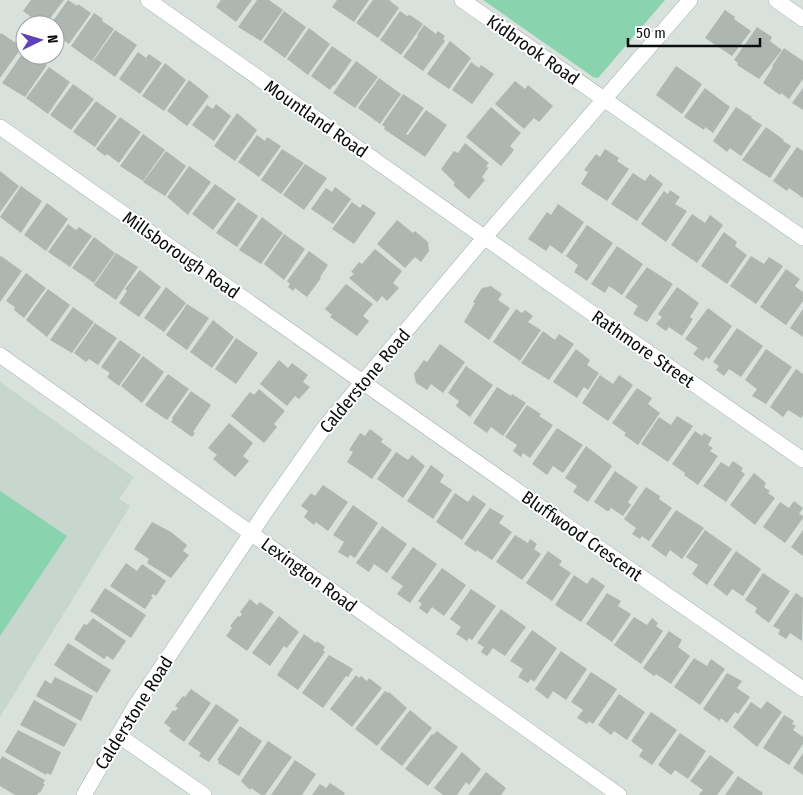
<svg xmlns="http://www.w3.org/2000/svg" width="803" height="795" viewBox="0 0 803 795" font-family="'Fira Sans Condensed',sans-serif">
	<rect width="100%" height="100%" fill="#d8e1dc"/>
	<!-- built -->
	<path fill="#c7d7ce" d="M0,382L134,477L119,499L130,506L0,717Z"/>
	<!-- green -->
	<path fill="#8ad3af" d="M483,0H665L598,78L593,77L586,72Z
		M0,491L67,536L0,636Z"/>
	<!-- building -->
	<path fill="#aeb6b2" d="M31,0H64L45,25H42L23,11Z
		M68,0L77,6L78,4L91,13L69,44L55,34V25H50Z
		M221,0H252L236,22L216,7Z
		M257,0H269L283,10L261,41L238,27Z
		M337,0H369L354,22L332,7Z
		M373,0H389L399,8L378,38L356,23Z
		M725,10L735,17L734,19L751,31L732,56L705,38Z
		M284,11L306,27L285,58L263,42Z
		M400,11L407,16L410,15L423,24L401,55L380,40Z
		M94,13L103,19L102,21L114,29L92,61L71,46Z
		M424,25L436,34L438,31L445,36L443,39L445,41L423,71L403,57L418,36L417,35Z
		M757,27L772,37L770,41L782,50L759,79L737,65L738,63L734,60Z
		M309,28L330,44L308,75L287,59Z
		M115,30L137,45L115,77L93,61Z
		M1,33L22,47L0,78V35Z
		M450,41L471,58L449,89L427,74Z
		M332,46L352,60L334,86L333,85L330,90L311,76Z
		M784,48L803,61V79L789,99L781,93L780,95L763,83L773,67L772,66Z
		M25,50V55H32L47,65L25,97L2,83Z
		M138,52L146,58L149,54L162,63L140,94L119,79Z
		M356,61L378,77L355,108L333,93Z
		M471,62L479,68L481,65L494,74L472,104L452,90Z
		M165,63L186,80L164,111L142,96Z
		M676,66L702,84L682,114L656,95Z
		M49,67L70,82L48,114L26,98Z
		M379,78L401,94L380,124L358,108Z
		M189,80L209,96L187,126L167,111Z
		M515,81L525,89L528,85L553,106L539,122L534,118L524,129L495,104Z
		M73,84L94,99L71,130L50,115Z
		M705,88L730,107L713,133L705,127L704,130L684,117Z
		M803,88V110L792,103Z
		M403,94L424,108L406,134L408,135L426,110L447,125L425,157L384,129L385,127L382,125Z
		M96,101L117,116L95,147L73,132Z
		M216,104L231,116L214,141L192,125L207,105L213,109Z
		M491,107L521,133L510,146L514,150L501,166L466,137Z
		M736,107L752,117L751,118L762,125L741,156L730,148L727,152L713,141Z
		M237,113L257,130L235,161L214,146Z
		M120,117L141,132L119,163L107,154L105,156L96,149Z
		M766,127L784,140L783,141L791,146L770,178L742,160Z
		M143,134L165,150L143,181L120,166Z
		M257,135L265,141L267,137L281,146L259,177L238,162Z
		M465,143L489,163L486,166L488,168L487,170L482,177L485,180L469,199L453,185L455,183L441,169L454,151L458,153Z
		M797,147L803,151V198L789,188L787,191L773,181Z
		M282,149L304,163L281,194L261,180Z
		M605,149L619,158L617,161L629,169L607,201L581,184L588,172L584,170L596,154L600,157Z
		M166,151L186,166L165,196L143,182Z
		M305,164L327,178L304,210L283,195Z
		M189,166L211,182L188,215L167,197Z
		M0,171L19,186L0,212Z
		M633,173L645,181L650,174L663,184L637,221L611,204Z
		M215,184L236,199L213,230L192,214Z
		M21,186L42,201L21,233L0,217Z
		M335,187L351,199L333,224L311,209L326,188L332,192Z
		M670,190L680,197L675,204L687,211L666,242L641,224L664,191L668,194Z
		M238,202L258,216L237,247L216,233Z
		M352,202L360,208L363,204L376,213L354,244L332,229Z
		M47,203L68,219L46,251L24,235Z
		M558,204L584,222L562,254L550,245L546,251L528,239L547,212L551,215Z
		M692,214L705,223L710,215L723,225L697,263L671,245Z
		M262,217L283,233L261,264L239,250Z
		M397,220L413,233L415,231L428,242L429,251L421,262L415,257L405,268L377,244Z
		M68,224L76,230L79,227L92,236L70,267L48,252Z
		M587,225L613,243L587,281L574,272L578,265L566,256Z
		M724,232L737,242L735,246L747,255L727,284L701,266Z
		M284,234L305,249L284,280L264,264Z
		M94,237L115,253L94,283L72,268Z
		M617,246L643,264L622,295L609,286L605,293L591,284Z
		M375,249L402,271L393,283L399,288L387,301L382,296L377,302L349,278L354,274L351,272L359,262L362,264Z
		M309,251L328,265L320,277L321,278L307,297L295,288L293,291L288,287L290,284L287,281Z
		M116,253L138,267L116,300L94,285Z
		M1,256L22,271L0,302V257Z
		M751,256L764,264L769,257L783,266L756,304L730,286Z
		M647,267L673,284L647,322L633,314L638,306L625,297Z
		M786,269L800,279L795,286L803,292V301L786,325L760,307Z
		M140,270L161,287L139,317L119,303L127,291L125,289Z
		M26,273L46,288L24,318L14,310L15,307L6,301Z
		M346,284L373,304L363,316L369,321L357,336L330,317L332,315L325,309Z
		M491,286L502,294L498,300L510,308L489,340L464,322L475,303L473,302L482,288Z
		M166,287L186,303L164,332L144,318Z
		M677,287L699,303L690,317L693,319L682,336L669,327L666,331L656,324L662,317L658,314Z
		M48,289L70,305L47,337L26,320Z
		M187,304L209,318L187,350L166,335Z
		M73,307L94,322L72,353L50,340Z
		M708,308L732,326L709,359L706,357L703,361L693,354L698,348L685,339Z
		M516,309L522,313L525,310L533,316L528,322L541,330L520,361L493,342Z
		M803,309V337L790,328Z
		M213,320L234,337L212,368L190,352Z
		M95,323L117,338L98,365L89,359L86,362L74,353Z
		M737,328L763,346L741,377L729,369L724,376L716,370L719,366L713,362Z
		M543,331L555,340L559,334L574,344L549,380L521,363Z
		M236,338L258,353L236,384L215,369Z
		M120,340L141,355L119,386L107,377L110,373L101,367Z
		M440,344L465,362L443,393L431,384L427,390L416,383L414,374L424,360L427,362Z
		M576,349L590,360L587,365L599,373L588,390L584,387L577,398L553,382Z
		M766,349L792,367L766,404L752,396L757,389L745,380Z
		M143,356L164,372L142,403L121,386Z
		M279,360L288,368L292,363L308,375L303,382L310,387L299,399L295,396L287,406L260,384Z
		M466,366L493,385L470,417L456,406L459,401L448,393Z
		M796,369L803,374V415L801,418L788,410L783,417L770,407Z
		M168,374L189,389L167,420L145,405Z
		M600,375L613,384L619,375L633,385L608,421L582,403Z
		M497,387L511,396L512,394L526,403L503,436L491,427L487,433L473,423Z
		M637,388L652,398L648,404L660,413L638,445L624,435L626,433L612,423Z
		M259,389L285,411L274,424L277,427L264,443L231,416L250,392L254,395Z
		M191,391L211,405L193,432L195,433L192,437L171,422L173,419L172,418Z
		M527,405L541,414L539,416L553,425L530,458L523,453L521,457L513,451L517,445L505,437Z
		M677,416L693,426L668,462L641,444L659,417L671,425Z
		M229,423L253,443L243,456L249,461L235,477L213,459L217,455L208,448Z
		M557,428L583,445L563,473L553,466L547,475L532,464Z
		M370,429L383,439L381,442L392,450L372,479L347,462L353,452L349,450L360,433L365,436Z
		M695,431L702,436L704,433L712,438L708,445L713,448L710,451L718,456L698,485L684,475L685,473L672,464Z
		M586,446L612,466L588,502L573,492L577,486L565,478Z
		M396,452L408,460L412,455L425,466L403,498L377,479Z
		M733,461L743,468L741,471L745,474L726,502L703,486L721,462L729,467Z
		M431,465L444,475L440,482L452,490L433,519L407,501Z
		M615,471L638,487L628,502L631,505L623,516L611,508L609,511H607L594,502Z
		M754,473L766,483L764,487L770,491L768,493L775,498L755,525L730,505Z
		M323,485L348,502L328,531L316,522L314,525L304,517L308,511L301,506L311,493L315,496Z
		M646,487L660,496L659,499L672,508L649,541L642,536L640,539L632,534L636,528L624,519Z
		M455,493L468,502L473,495L486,504L462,540L436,522Z
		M794,501L803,508L799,514L803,516V518L785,543L763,527L780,502L789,508Z
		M353,505L378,523L355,558L350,555L348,558L338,552L344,542L333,535Z
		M490,508L504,516L499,523L512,532L492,560L477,550L476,552L464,544Z
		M676,510L704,528L682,559L670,550L666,557L651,546Z
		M152,522L171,532L187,545L183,551L189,555L171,578L147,563L149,559L134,549Z
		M382,526L407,544L387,573L374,564L369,572L356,563Z
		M705,530L732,549L707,585L692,574L698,565L686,557Z
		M803,530V556L791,547Z
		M515,535L528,543L530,539L537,544L534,549L541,554L522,580L496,562Z
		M413,547L437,564L410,603L397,594L403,586L391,578Z
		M548,551L562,561L559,565L571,573L552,601L526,583Z
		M736,551L761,569L743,596L732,589L727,596L713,585Z
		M126,563L137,571L142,564L166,581L156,596L153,594L151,596L153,597L145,609L110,586Z
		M442,568L466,585L444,616L432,607L427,614L419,608L422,604L418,601Z
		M763,573L790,591L769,623L756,613L755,612L757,608L745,600Z
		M574,575L587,584L592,577L605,586L581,622L555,605Z
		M105,588L146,615L131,638L90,611Z
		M471,589L496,606L472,640L469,638L467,641L456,634L461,627L450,619Z
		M607,593L621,601L618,606L631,614L612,642L586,624Z
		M796,593L803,598L802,641L790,633L786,639L778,634L780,630L773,626Z
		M250,599L257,605L260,602L274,612L247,651L226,636L232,628L230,626L238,616L240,617L242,614L240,612Z
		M501,609L526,627L505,656L493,648L487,656L481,652L484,647L477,643Z
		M279,616L299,632L287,648L284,646L270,666L252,653Z
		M634,617L647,625L652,618L658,623L656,626L663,631L641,664L614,645Z
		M93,618L126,641L113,660L107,656L104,659L74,639L84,624L87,625Z
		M532,630L557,648L534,682L531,679L528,683L518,677L523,669L510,661Z
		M669,631L682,640L678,647L690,656L671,684L656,674L654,676L643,668Z
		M304,634L316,643L317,641L325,647L323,650L325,652L298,690L277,675Z
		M68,643L111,670L97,693L54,665Z
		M561,651L587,669L566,700L553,691L548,699L535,689Z
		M329,655L353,669L348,677L346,676L323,708L302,693Z
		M694,658L707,666L711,659L725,669L700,705L674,687Z
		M591,672L617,689L593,724L589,721L587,724L577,718L583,710L571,702Z
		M727,673L742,681L737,688L750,697L738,714L735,712L727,723L721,718L720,721L703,709Z
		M356,675L359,678L361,676L367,681L369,678L382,688L352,727L330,709Z
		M55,677L93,696L81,721L36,696L45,680L51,684Z
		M191,689L211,703L184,742L169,731L171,728L164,723L173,710L175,711L178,708L175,706L183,696L185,697Z
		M385,691L388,693L389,692L407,708L377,746L355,729Z
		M619,694L645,712L627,740L614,731L611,735L598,725Z
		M34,700L77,724L64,747L20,725Z
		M767,701L782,712L757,747L733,727L751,702L761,709Z
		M216,704L239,720L209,762L199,756L201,753L188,744Z
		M410,710L432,728L402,766L380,749Z
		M651,712L677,730L652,765L639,756L643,750L631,741Z
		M784,715L794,721L792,724L796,726L793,730L803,737V744L789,765L763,748Z
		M240,726L262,741L239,776L218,763L219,761L217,760Z
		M18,730L61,752L51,775L47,773L46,775L5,752Z
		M437,731L458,747L428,786L405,769L432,734L433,735Z
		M680,733L706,751L688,779L675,770L671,775L658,765Z
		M268,741L292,757L265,795H261L251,788L250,790L241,781Z
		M462,752L481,769L469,785L466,782L457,795H443L434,788Z
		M803,753V775L793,768Z
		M710,755L734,772L717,795H700L699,794L703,790L690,781Z
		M2,756L45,780L43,784H45L40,793L39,792L37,795H15L0,786V760Z
		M295,760L316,774L302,795H271Z
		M486,772L506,788L501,795H468Z
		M738,776L763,793L762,795H725Z
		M330,783L345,793L344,795H312L320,784L326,788Z"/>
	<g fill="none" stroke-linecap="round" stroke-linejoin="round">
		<!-- street casing -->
		<g stroke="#a7b0ab" stroke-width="16">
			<path id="street" d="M148,0L586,309L803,460
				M462,0L803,238
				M776,0L803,19
				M0,127L566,525L803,689
				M0,355C207,501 412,650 619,795
				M118,735L204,795
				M84,795L134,708L270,505L324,428L484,238L690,0"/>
		</g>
		<!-- street -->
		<use href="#street" stroke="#fff" stroke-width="15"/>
	</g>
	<g text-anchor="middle" stroke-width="4" stroke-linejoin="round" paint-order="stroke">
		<!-- street labels -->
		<g font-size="18" fill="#0b0e0d" stroke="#fff">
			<text transform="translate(533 50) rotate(35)" y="6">Kidbrook Road</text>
			<text transform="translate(316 119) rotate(35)" y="6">Mountland Road</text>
			<text transform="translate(181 255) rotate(35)" y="6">Millsborough Road</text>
			<text transform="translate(643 349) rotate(35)" y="6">Rathmore Street</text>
			<text transform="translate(365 381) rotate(-50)" y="6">Calderstone Road</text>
			<text transform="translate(582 536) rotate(35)" y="6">Bluffwood Crescent</text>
			<text transform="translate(309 575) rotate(36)" y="6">Lexington Road</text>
			<text transform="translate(134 713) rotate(-58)" y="6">Calderstone Road</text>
		</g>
	</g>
	<!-- north arrow -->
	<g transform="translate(40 40) rotate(85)"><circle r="24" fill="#ffffff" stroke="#9d9f9e"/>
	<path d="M0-4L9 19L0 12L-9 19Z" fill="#5d41b9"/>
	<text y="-8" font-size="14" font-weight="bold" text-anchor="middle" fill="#0b0e0d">N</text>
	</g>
	<!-- scale -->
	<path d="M628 38v8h132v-8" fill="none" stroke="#0b0e0d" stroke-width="2.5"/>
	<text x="636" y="38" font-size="15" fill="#0b0e0d" stroke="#ffffff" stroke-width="4" paint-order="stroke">50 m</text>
</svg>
